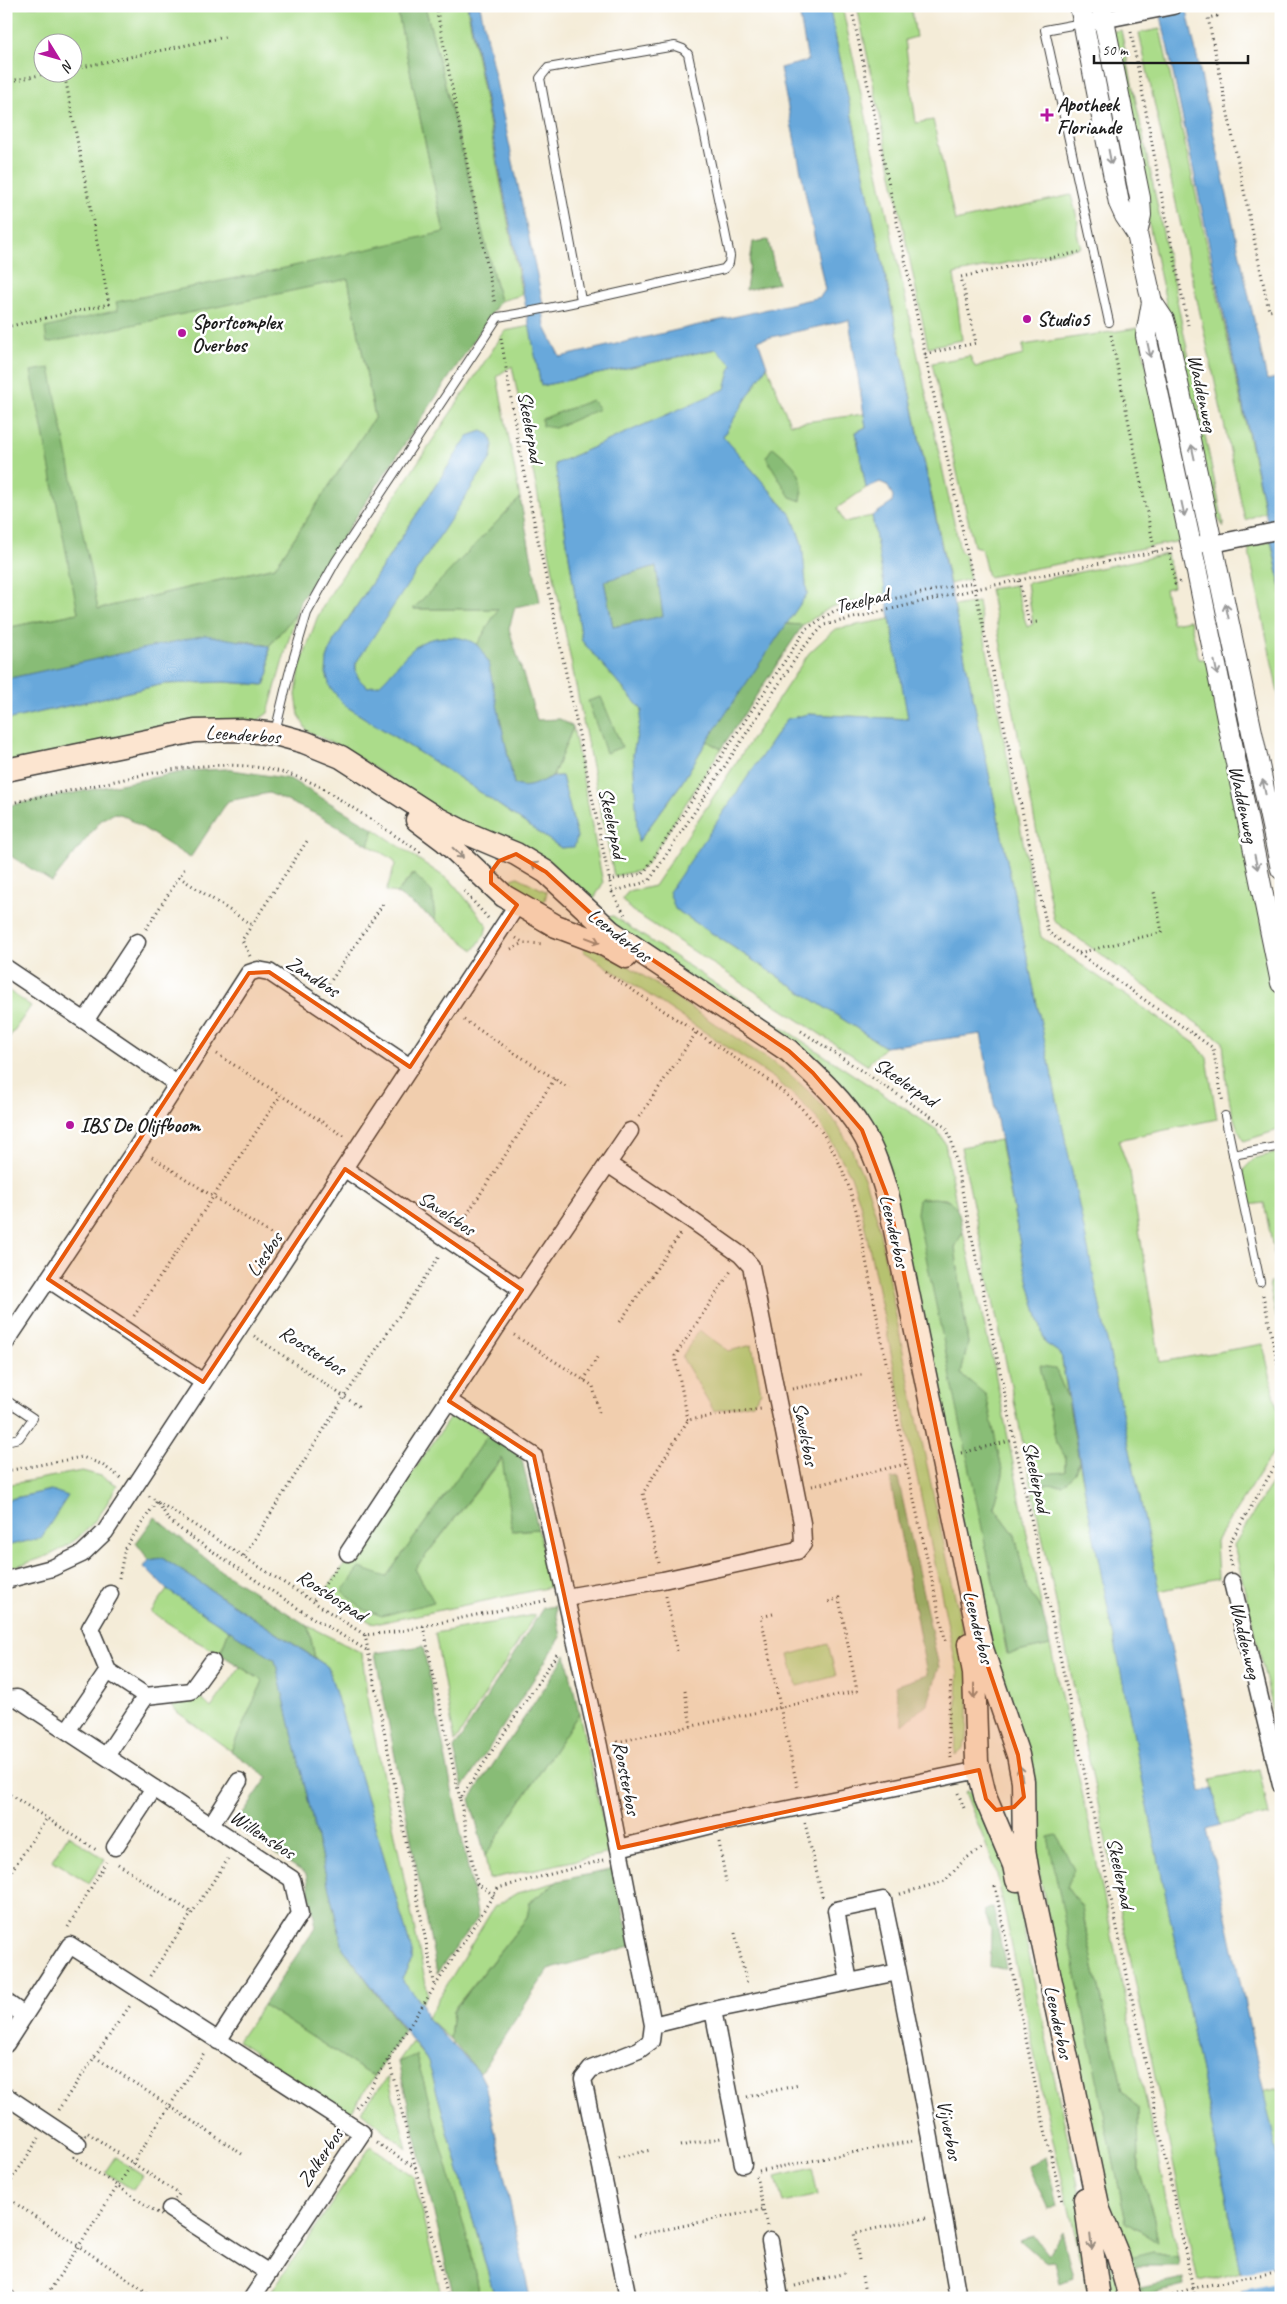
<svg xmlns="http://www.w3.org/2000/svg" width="1287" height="2304" viewBox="0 0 1287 2304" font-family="Caveat,sans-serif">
	<rect width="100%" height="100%" fill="#fff"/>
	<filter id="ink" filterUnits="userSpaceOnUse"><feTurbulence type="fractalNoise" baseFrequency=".02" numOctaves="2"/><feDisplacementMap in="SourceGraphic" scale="10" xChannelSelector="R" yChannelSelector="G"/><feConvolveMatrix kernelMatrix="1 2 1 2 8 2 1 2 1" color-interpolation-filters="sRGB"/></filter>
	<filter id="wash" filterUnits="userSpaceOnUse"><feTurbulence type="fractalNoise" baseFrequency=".0096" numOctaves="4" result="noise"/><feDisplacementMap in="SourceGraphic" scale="20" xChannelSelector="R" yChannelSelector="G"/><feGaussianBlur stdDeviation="1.12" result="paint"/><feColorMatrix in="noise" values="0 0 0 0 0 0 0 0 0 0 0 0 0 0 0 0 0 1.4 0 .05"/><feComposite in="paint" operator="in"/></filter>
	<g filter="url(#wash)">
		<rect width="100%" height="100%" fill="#f4ecd8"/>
		<!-- green -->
		<path fill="#abdc8a" stroke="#647c53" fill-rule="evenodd" d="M6,6H389L397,8L444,232L428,237L348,279L375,417L275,567L98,609L77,605L78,613L6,628ZM42,42H72V72H42Z
			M425,6H467L522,295L500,301Z
			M829,6H842L960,550L965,556L970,579L950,584Z
			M857,6H911L916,37L905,40L916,123L933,120L955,221L1071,195L1078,221L1077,233L1081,247L954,274L962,340L928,347Z
			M1160,29L1265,512L1245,520L1139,33Z
			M1121,30L1224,527L1210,508L1108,32Z
			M530,326L541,386L716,349L732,364L726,389L555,464L582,641L642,710L633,754L639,841L681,784L707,741L721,749L646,865L638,871L614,876L512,366L497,376L520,498L414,609H498L477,645L460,638L441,637L379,685L368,687C358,680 355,675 356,663L482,431L468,436L333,642L327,659L344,705L461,779L561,848L577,837L562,776H553L573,727L603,883L591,904L456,823L349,751L307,731L299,715L296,695L300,667L317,618L327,599L505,331Z
			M1138,328L1186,540L988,577L981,548L974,546L932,363L970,356L975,367L1023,355V345Z
			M767,366L790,424L864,414L866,427L856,432L866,488L837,508L844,522L872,516L886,595L831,607L803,625L786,624L807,594L802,544L792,516L723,436Z
			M1271,541L1281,588V707L1248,547Z
			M1167,554L1173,587L1165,589L1172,623L1190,620L1199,659H1209L1281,1018V1129L1244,1141C1227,1112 1226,1075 1223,1042L1054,921L990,589L1015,585L1027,627L1033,624L1027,583Z
			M978,602L1041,937L1196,1044L1207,1058L1217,1119L1118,1140L1130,1172L1160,1362L1263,1344L1281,1425V1440L1216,1541L1218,1578L1159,1591L954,606Z
			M296,614L268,713L257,721L6,764V720L164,684L224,682L264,685L269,672V646Z
			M890,619L909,719L808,714L675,909L885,1047L867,1065L631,910L622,899L628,892L654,886L809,653L835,629Z
			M374,829L453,883L487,925L485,934L474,950L435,920L432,892L413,874L396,893L386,891L395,865L394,860L368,845Z
			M518,877L547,892L545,900L540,904L509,887L512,879Z
			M613,916L937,1130L945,1143L957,1208L946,1199L920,1198L1007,1654L1050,1645L1090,1829L1178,2257L1153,2252L1135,2265L1145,2298H1137L1105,2202L1002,1686L864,1126L605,918ZM1049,1837L1073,1870L1067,1887L1082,1907L1087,1937L1123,2090L1138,2108L1139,2170L1153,2215L1158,2242L1126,2222Z
			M587,945L624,963L787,1072L815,1097L837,1124L852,1150L866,1183L877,1218L906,1367L970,1666L967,1740L961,1751L955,1756L958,1674L860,1203L851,1176L837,1151L817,1119L798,1099L775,1079L583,951Z
			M6,989L31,1006L6,1042Z
			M1000,1140L1023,1260L1045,1343L1061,1354L1068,1399L1055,1368L1056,1443L1065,1456V1473L1040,1474L1075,1473L1079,1461L1241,2271L1198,2282L961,1147Z
			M1281,1152V1340L1269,1283L1279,1278L1264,1203L1249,1205L1243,1170L1255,1158Z
			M963,1232L994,1367L1042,1610L1027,1589L1015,1535L994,1507L1003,1475L986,1396L961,1374L968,1343L955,1247Z
			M699,1330L729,1351L752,1345L761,1392L753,1403L714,1411L682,1357Z
			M453,1413L488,1435L386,1577L433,1601L415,1569L503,1458L512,1531L538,1529L551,1587L379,1623L370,1622L324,1593L352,1554L356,1556Z
			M1281,1468V1744L1234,1545Z
			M82,1471L101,1476L117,1485C91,1537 63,1556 6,1568V1546L41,1538L50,1490L6,1500V1485Z
			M167,1590L229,1630L220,1654L196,1641L151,1612Z
			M535,1615L455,1742L435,1633Z
			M308,1626L362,1653L368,1704L428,1994L422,2003L404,1983L402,1978L412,1960V1952L328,1667L315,1658Z
			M828,1644L836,1676L797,1686L789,1655Z
			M240,1667L263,1681L231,1751L177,1712L170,1702L176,1695L196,1693L211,1708Z
			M579,1713L610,1853L489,1879L485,1856Z
			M1259,1769L1269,1815L1220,1825L1211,1779Z
			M968,1791L978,1797L1011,1869L1054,2076L1085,2217L1089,2294L1046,2110L996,1870L965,1792Z
			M68,1835L105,1859L89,1883L52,1860Z
			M557,1882L530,1902L527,1918L453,2010L450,2039L427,2018L494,1907L517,1893Z
			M263,2005L374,2077L349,2115L238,2041Z
			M412,2042L428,2061L495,2298H479L471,2251L398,2062Z
			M388,2077L407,2149L361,2111Z
			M1281,2088V2171L1262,2092Z
			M371,2146L413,2176L442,2298H267Z
			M115,2157L143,2176L133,2190L105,2172Z
			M812,2168L818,2195L783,2203L776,2177Z
			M1102,2249H1106L1125,2298H1104Z"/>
		<!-- forest -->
		<path fill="#88bc76" stroke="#526c49" d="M389,6H425L500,301L300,601L296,614L269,646L243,640L82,663L6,679V628L78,613L31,371L50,368L98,609L275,567L375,417L348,279L47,343L45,328L118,310L116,302L267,272L444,232L397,9Z
			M768,240L778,283L746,290L753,242Z
			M592,400L599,409L555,428L542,426V419Z
			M773,447C793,464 806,473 801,501L790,497L766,457Z
			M520,498L540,602L515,607L509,629L537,720L560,719L573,727L553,776C540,782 528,791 514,784L488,663L477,645L498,609H413Z
			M656,566L664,616L613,627L604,581Z
			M786,624L803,625L721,749L707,741Z
			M601,697L622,747L606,753L588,701Z
			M226,769L290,779L374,829L368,845L318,815L269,793L228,801L190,858L123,815L115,813L102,819L52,882L6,853V806L188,771Z
			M414,874L432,892L435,920L396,893Z
			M934,1198C959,1200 958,1210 963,1232L955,1247L968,1343L961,1374L986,1395L1003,1475L994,1507L1015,1535L1027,1589L1042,1610L1050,1645L1008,1654L917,1213L919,1199Z
			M1040,1366L1055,1368L1068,1399L1079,1461L1075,1473L1063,1485L1040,1484V1474L1065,1472V1456L1056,1443Z
			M488,1435L514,1450L522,1460L538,1529L512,1531L502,1458L415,1569L434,1602L382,1616L363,1609L342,1591L360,1568L386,1577Z
			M898,1478L939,1667L928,1703L903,1725L895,1686L927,1675L890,1479Z
			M155,1517L221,1571L308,1626L315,1658L162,1558L149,1560L136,1543Z
			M555,1606L561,1637L463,1788L454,1749L543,1608Z
			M229,1630L275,1660L343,1948L404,2031L374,2077L263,2005L316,1927L306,1874L234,1826L268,1777L231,1751L263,1681L220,1654Z
			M423,1646L478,1918L437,1973L375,1653Z
			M566,1655L579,1713L485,1856L470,1799Z
			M1057,1835L1074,1870L1067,1887L1082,1907L1087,1937L1123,2090L1138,2108L1139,2170L1153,2215L1158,2242L1126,2222L1048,1837Z
			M614,1869L631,1946L548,1970L480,2073L450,2039L453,2011L527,1918L530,1902L558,1881Z
			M993,1907L1006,1968L990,1967L991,1930L984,1911Z
			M416,2055L471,2251L479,2298H454L398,2062Z
			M1046,2157L1057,2206L1048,2210L1028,2165Z
			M1062,2231L1073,2278L1060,2283L1055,2261L1045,2262L1020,2240L1033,2235L1048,2254Z
			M1153,2252L1178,2257L1179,2266H1131L1129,2258Z
			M1183,2279L1184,2286L1144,2296L1141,2288Z"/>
		<!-- water -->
		<path fill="#68a8db" stroke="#42627c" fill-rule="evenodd" d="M468,6H480L542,299L545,327L560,357L820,297L825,290L780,68L808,61L798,6H829L1201,1791L1213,1789L1220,1825L1207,1829L1281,2171V2298H1242L1241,2271L1088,1508L1061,1354L1045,1343L1023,1260L981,1034L885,1047L675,909L669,892L787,719L808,714L908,719L872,516L892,503L893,496L887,485L880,482L866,488L856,432L866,427L849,320L758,340L767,366L723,436L792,516L802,544L807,594L707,741L681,784L638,842L633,754L642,710L582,641L555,464L725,389L732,364L716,349L541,386ZM656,566L663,616L613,627L604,581Z
			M1159,6H1186L1267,380L1281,377V587Z
			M482,431L490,435L493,445L491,458L356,663C355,675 358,680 368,687L379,685C394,672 404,653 421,643C435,635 465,634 478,646C482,650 485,657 488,662L514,784C532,793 544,775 562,776L577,837L574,847L561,848L461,779L344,705L330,687L326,673L327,659L333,642L468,436Z
			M205,635L269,646V672L264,685L224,682L164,684L6,720V679Z
			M51,1490L68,1496L41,1538L6,1546V1500Z
			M162,1558L328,1667L412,1952V1960L402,1978L404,1983L422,2003L427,2018L479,2072L485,2084L530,2298H495L428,2061L343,1948L275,1660L167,1590L144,1567L149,1560Z"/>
		<!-- pier -->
		<path fill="#f4ecd8" d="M1281,2265V2282L1238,2291V2274Z"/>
	</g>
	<g filter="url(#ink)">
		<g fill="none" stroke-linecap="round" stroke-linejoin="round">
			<!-- service casing -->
			<g stroke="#3c3b38" stroke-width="10">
				<path id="service" d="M1082,23L1045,30L1109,322
					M275,732L289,674L307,613L336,561L498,317C574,305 649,285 724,269L729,263L730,256L688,54L683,49L675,46L548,68L540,78L581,300
					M1225,1116L1260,1282
					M1233,1155L1281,1146
					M6,1400L33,1418L19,1438L6,1441"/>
			</g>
			<!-- minor casing -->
			<g stroke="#3c3b38" stroke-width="19">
				<path id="minor" d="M1092,22L1173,6
					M1201,544H1213L1281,530
					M137,942L85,1021L177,1084
					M6,968L85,1021
					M345,1169L522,1290
					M48,1279L203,1382
					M6,1342L137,1147L249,973L258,970L269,972L410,1067
					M449,1401L534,1456L599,1746L653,2025L651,2041L639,2050L591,2069L583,2079L628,2298
					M348,1553L498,1325L630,1131
					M6,1580L52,1568L82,1554L105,1532L517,905
					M1232,1582L1281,1785
					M110,1594L90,1628L108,1671L146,1696L191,1691L212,1662
					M566,1597L663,1580L797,1551L803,1544L802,1523L751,1266L741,1255L690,1219L608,1164
					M6,1699L17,1698L292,1879L300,1914L218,2041
					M67,1731L108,1671
					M106,1756L146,1696
					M211,1825L239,1781
					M115,1847L154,1788
					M619,1848L716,1824L979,1770
					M849,1982L836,1910L883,1900L898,1972
					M6,2002L24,2015
					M713,2010L743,2164
					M653,2025L713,2010L898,1972L930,2138L958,2298
					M6,2044L70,1945L362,2133L252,2298
					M6,2096L78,2144
					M170,2209L269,2273
					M770,2241L780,2298
					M6,2297L7,2298"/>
			</g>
			<!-- tertiary casing -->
			<g stroke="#3c3b38" stroke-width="22">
				<path id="tertiary" d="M1080,6L1119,203L1125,216L1137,234
					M1101,6L1140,198L1141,215L1137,234L1152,302L1164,320L1167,331L1281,869
					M1152,302L1146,336L1198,577L1281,983"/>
			</g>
			<!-- secondary casing -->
			<g stroke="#3c3b38" stroke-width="25">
				<path id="secondary" d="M6,770L195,731L241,730L275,734L304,742L341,757L433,816L464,832L516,854L546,872L611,932L789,1051C815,1075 843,1100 861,1130C875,1152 882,1177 889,1201L981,1646L1018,1755L1023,1781L1024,1849L1028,1873L1099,2210L1118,2256L1130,2298
					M417,820L445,841L504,896L556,926L601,943L626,957
					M969,1644L974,1673L977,1762L986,1799L1014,1865L1017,1880
					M1085,2199L1099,2298"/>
			</g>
			<!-- path -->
			<path stroke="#3c3b38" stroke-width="3" stroke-dasharray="1 4" stroke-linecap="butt" d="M436,6L495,305
				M851,6L1048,932L1213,1048L1223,1103
				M1215,6L1217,16L1208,18L1269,311L1281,309
				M1131,32L1160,186
				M72,69L225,37
				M6,82L54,72
				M1161,192L1188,325
				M6,327L109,304L64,72
				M1111,335L1155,552
				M501,338L521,459L612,892L625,915
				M925,354L976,343L961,277L1079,252
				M1169,549L1175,584L1180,582
				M1019,581L1029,623L1037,622
				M6,804C43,796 79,789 115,781C187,765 252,753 321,787L423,854
				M179,877L252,925
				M609,880L643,874L806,629L834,611L974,582
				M464,891L488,918
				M612,892L649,881L802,649L824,625L976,589L1173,548
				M146,929L185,868
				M516,938L524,943L543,944
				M511,949L524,943
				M1079,953L1162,932L1154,892
				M250,956L242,940L309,838
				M605,972L764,1077C779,1089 795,1101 808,1115C833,1142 848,1179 857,1214L906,1464L946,1643
				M326,988L383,904
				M464,1020L569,1088
				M801,1031L933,1118L947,1129L952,1143L1195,2298
				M217,1054L344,1136
				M639,1117L696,1033
				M152,1157L277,1238
				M459,1227L555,1078
				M1263,1295L1281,1379
				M134,1316L280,1096
				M620,1322L680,1234
				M514,1335L593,1386L599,1413
				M254,1336L361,1408
				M584,1380L599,1354
				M792,1389L865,1374
				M688,1420L675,1356L731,1271
				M961,1453L1014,1440
				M6,1471L82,1457L101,1464L121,1478
				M812,1486L906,1464
				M149,1496L365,1635L395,1632L548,1600
				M244,1556L345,1396L440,1255
				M659,1563L643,1493L688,1420L761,1409
				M1231,1566L1229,1544L1281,1456
				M119,1578L125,1548L157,1501L169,1520L188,1535L308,1615L368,1651
				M666,1596L677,1651
				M314,1600L338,1566
				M773,1614L761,1617L798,1790
				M423,1626L460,1799
				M365,1635L435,1987
				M685,1691L691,1726
				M617,1742L857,1691L839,1598L828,1602
				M951,1758L948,1731L951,1679
				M6,1792L98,1851
				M958,1793L964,1808
				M805,1823L823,1900
				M719,1842L726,1882
				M118,1864L192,1913
				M6,1879L47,1818
				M995,1886L1041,2113L1062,2202
				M900,1894L945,1881L965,1859L982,1848
				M494,1895L477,1884L460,1799L559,1651
				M68,1927L106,1862
				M735,1933L747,1984
				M150,1976L228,1859
				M95,2057L245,2156
				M389,2060L448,2298
				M747,2097L799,2085
				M357,2108L498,1888L604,1860
				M58,2110L131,2004
				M88,2133L179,2194L164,2217L74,2157L78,2144Z
				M377,2143L416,2168
				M680,2146L721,2138
				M618,2157L651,2150
				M759,2171L912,2141
				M756,2176L767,2226
				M6,2189L39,2138
				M6,2197L154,2297
				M634,2236L763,2209
				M859,2260L854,2233L926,2218
				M862,2277L866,2298
				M795,2286L845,2273
				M45,2298L204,2053
				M737,2298L762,2293
				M1163,2298L1193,2288L1281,2271"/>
			<!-- service -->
			<use href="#service" stroke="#fff" stroke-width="8"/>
			<!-- minor -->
			<use href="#minor" stroke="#fff" stroke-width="16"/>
			<!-- tertiary -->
			<use href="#tertiary" stroke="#fff" stroke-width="20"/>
			<!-- secondary -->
			<use href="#secondary" stroke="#fce5d0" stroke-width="22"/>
		</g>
		<!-- one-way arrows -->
		<defs><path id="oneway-shaft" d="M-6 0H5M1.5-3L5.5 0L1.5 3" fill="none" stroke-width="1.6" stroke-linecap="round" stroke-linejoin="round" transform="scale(1.25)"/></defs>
		<g stroke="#999">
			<use href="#oneway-shaft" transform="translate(1110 157) rotate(79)"/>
			<use href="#oneway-shaft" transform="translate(1149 350) rotate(78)"/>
			<use href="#oneway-shaft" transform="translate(1193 452) rotate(-102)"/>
			<use href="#oneway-shaft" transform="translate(1183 509) rotate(78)"/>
			<use href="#oneway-shaft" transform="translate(1227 611) rotate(-102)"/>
			<use href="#oneway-shaft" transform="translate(1216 668) rotate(78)"/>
			<use href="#oneway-shaft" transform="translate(1264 787) rotate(-102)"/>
			<use href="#oneway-shaft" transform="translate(1256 862) rotate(78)"/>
		</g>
		<g stroke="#978b7f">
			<use href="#oneway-shaft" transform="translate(458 853) rotate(44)"/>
			<use href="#oneway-shaft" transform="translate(538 867) rotate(-149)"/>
			<use href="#oneway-shaft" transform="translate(593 940) rotate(21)"/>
			<use href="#oneway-shaft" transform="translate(974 1691) rotate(90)"/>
			<use href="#oneway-shaft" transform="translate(1021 1773) rotate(-101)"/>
			<use href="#oneway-shaft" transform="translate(1091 2242) rotate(84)"/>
		</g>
	</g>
	<!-- marked area -->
	<path fill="#e8590c" fill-opacity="0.2" stroke="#e8590c" stroke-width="4" stroke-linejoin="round" d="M516,854L546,872L611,932L789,1051L813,1073L862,1130L889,1201L981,1646L1018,1755L1024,1797L1014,1807L996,1810L986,1799L979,1770L619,1848L534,1456L449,1401L522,1290L345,1169L203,1382L48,1279L249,973L269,972L410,1067L517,905L491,883V872L499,861Z"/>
	<!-- markers -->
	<g fill="#b5179e" stroke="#fff" stroke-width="2">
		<path d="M1044.5 107.5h5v5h5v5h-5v5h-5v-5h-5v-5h5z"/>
		<circle cx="1027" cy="319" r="5"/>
		<circle cx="182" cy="333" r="5"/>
		<circle cx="70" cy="1125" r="5"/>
	</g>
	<g text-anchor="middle" stroke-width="5" stroke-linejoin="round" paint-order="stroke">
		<!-- poi labels -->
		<g font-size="20" font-weight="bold" fill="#1c1c1c" stroke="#fff" text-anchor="start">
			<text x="1057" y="111">Apotheek<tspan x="1057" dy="23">Floriande</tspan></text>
			<text x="1037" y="326">Studio5</text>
			<text x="192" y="329">Sportcomplex<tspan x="192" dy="23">Overbos</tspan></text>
			<text x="80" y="1132">IBS De Olijfboom</text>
		</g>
		<!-- street labels -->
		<g font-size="20" fill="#1c1c1c" stroke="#fff">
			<text transform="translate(1203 393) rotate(78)" y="7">Waddenweg</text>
			<text transform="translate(531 427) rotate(80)" y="7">Skeelerpad</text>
			<text transform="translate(862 600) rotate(-14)" y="7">Texelpad</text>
			<text transform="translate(243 734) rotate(4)" y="7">Leenderbos</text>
			<text transform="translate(1244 804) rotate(78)" y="7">Waddenweg</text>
			<text transform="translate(613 823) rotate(78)" y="7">Skeelerpad</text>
			<text transform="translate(620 935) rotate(38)" y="7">Leenderbos</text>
			<text transform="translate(313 976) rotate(33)" y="7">Zandbos</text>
			<text transform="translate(906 1082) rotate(34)" y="7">Skeelerpad</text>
			<text transform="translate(447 1213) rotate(34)" y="7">Savelsbos</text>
			<text transform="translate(895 1231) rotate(77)" y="7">Leenderbos</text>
			<text transform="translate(264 1254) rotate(-56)" y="7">Liesbos</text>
			<text transform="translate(313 1350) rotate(33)" y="7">Roosterbos</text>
			<text transform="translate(806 1434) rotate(79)" y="7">Savelsbos</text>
			<text transform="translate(1037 1477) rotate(78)" y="7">Skeelerpad</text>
			<text transform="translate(332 1595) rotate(33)" y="7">Roosbospad</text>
			<text transform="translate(979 1627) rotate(76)" y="7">Leenderbos</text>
			<text transform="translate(1246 1640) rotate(77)" y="7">Waddenweg</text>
			<text transform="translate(627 1778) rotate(79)" y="7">Roosterbos</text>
			<text transform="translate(263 1834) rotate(33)" y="7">Willemsbos</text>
			<text transform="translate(1121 1873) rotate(78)" y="7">Skeelerpad</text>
			<text transform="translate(1059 2022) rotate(78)" y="7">Leenderbos</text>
			<text transform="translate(950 2130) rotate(79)" y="7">Vijverbos</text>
			<text transform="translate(320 2157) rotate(-56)" y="7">Zalkerbos</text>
		</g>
	</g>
	<!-- margin -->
	<rect width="1287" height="2304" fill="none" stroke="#fff" stroke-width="25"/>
	<!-- north arrow -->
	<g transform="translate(58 58) rotate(127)"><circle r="24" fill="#ffffff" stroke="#a4a4a4"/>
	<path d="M0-4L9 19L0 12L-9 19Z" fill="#b5179e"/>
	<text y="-8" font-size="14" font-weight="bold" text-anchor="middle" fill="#1c1c1c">N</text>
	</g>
	<!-- scale -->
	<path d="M1094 55v8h154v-8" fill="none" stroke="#1c1c1c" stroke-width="2.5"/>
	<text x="1102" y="55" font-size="15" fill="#1c1c1c" stroke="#ffffff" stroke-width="4" paint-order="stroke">50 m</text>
</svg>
